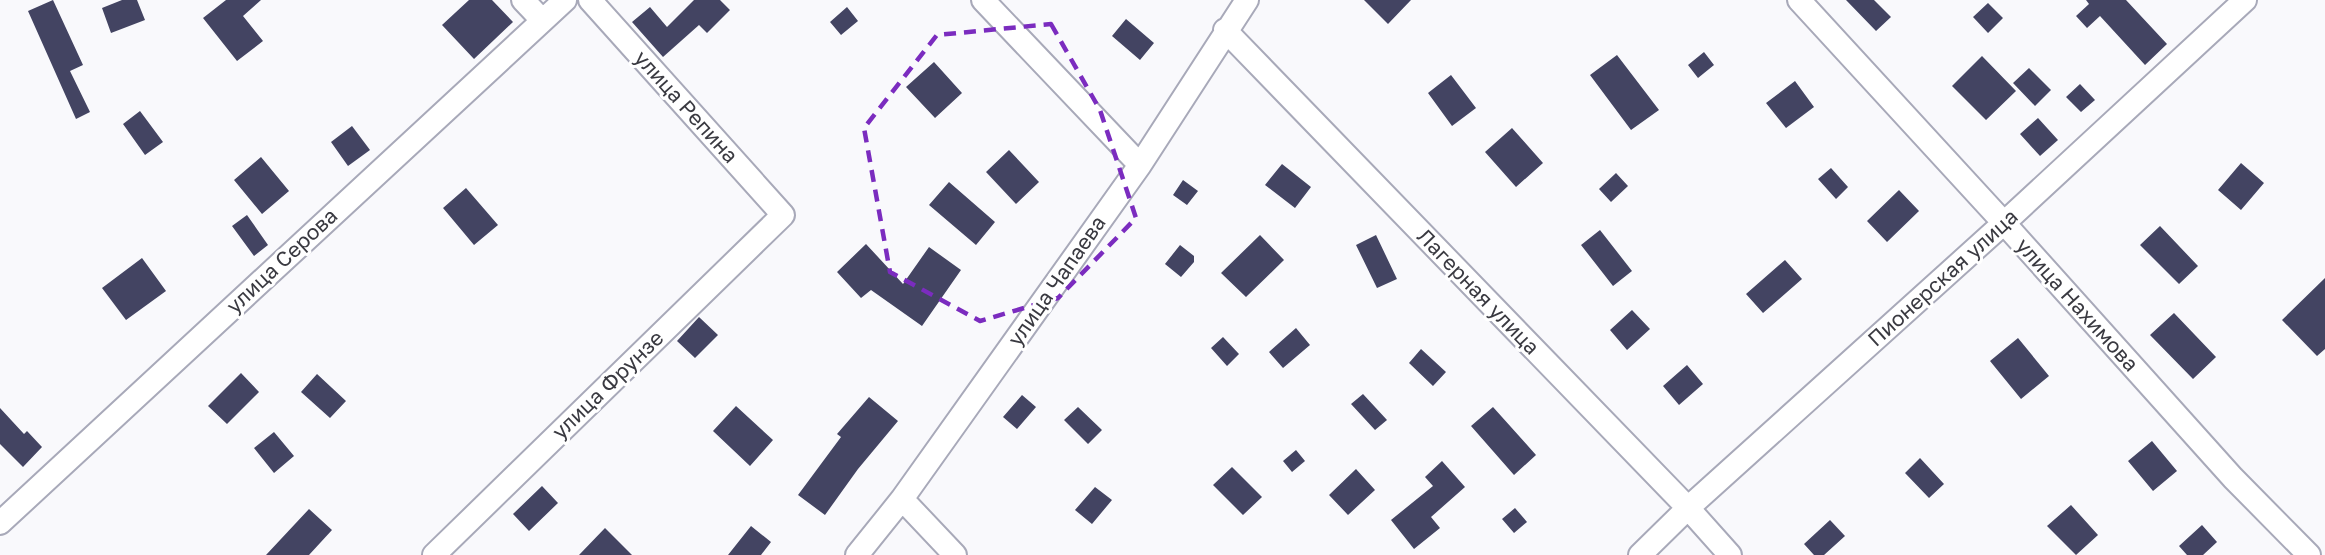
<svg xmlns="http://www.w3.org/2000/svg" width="2325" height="555" viewBox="0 0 2325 555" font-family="'Golos Text',sans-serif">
	<rect width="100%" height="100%" fill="#f9f9fc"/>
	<!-- building -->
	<path fill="#434462" d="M53,0L83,65L70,71L90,112L76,119L28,11Z
		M122,0H137L145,20L111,33L102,8Z
		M226,0H261L243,16L263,41L237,61L203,18Z
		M469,0H492L513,22L474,59L442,25Z
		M694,0H720L730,10L707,33L699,25L663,57L632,22L650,7L667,27Z
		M1364,0H1411L1388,24Z
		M1846,0H1874L1891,17L1876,31Z
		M2086,0H2126L2167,44L2145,65L2100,16L2087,28L2076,16L2089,4Z
		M1988,3L2003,18L1988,33L1973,17Z
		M847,7L858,21L841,35L830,22Z
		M1126,19L1154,43L1140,60L1112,36Z
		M1704,52L1714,65L1698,78L1688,65Z
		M1617,55L1659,110L1631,130L1590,75Z
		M1982,56L2016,91L1986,120L1952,86Z
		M934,62L962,93L935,118L906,87Z
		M2029,68L2051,90L2035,106L2013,83Z
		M1451,75L1476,108L1452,126L1428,93Z
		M1795,81L1814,107L1786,128L1766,103Z
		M2080,84L2095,100L2081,112L2066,97Z
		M140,111L163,142L145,155L123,124Z
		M2038,118L2058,140L2040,156L2020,134Z
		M352,126L370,150L348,166L331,142Z
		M1512,128L1543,163L1516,187L1485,152Z
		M1009,150L1039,182L1016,204L986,172Z
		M261,157L289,191L262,214L234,180Z
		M2241,163L2264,183L2241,210L2218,190Z
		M1282,164L1311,187L1295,208L1265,185Z
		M1831,168L1848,187L1836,199L1818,179Z
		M1616,173L1628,186L1611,202L1599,189Z
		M1183,180L1198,191L1187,205L1173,195Z
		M949,182L995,222L976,245L929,205Z
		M466,188L498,225L474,245L443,208Z
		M1899,190L1919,211L1887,242L1867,221Z
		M247,215L268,245L254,256L232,226Z
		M2160,226L2198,266L2179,284L2140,245Z
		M1600,230L1632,271L1613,286L1581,245Z
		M1260,235L1284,260L1246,297L1221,273Z
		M1376,235L1397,279L1377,288L1356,245Z
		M866,244L903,284L929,247L961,270L922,326L871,290L861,298L837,272Z
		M1180,245L1194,256V262L1181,277L1165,264Z
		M142,258L166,291L126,320L102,288Z
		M1785,260L1802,279L1763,313L1746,294Z
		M2325,278V349L2317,356L2282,320Z
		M1632,310L1650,329L1627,350L1610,330Z
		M2174,313L2216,357L2193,379L2150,335Z
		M699,317L718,335L695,358L677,341Z
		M1296,328L1310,345L1283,368L1269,352Z
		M1223,337L1239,354L1227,366L1211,348Z
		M2018,338L2049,376L2021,399L1990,361Z
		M1421,349L1446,372L1433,386L1409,363Z
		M1687,365L1703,384L1679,405L1663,386Z
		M241,373L259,392L227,424L208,406Z
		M317,374L346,401L330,418L301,392Z
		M1363,394L1387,420L1375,430L1351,404Z
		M1022,395L1036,407L1017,429L1003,417Z
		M869,397L898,421L858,469L825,515L798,495L841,437L837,434Z
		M736,406L773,440L750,466L713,431Z
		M1078,407L1102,430L1088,444L1064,420Z
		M1493,407L1536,455L1514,475L1471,426Z
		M0,408L24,434L27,431L42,447L23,467L0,444Z
		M274,432L294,456L274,473L254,448Z
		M2152,441L2177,471L2153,491L2128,461Z
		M1296,450L1305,461L1292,472L1283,461Z
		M1920,458L1944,484L1929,498L1905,473Z
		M1442,461L1465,487L1431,517L1440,528L1414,549L1391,520L1433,486L1425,477Z
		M1232,467L1262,497L1243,515L1213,485Z
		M1356,469L1375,490L1348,515L1329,495Z
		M542,486L558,503L529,531L513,514Z
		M1095,487L1112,500L1092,524L1075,510Z
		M2071,505L2098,535L2076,555L2047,526Z
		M1515,508L1527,522L1514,533L1502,519Z
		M309,509L332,530L309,555H266Z
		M1830,520L1845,536L1824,555H1814L1804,544Z
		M2202,525L2217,542L2203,555H2187L2179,546Z
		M751,526L771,542L761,555H728Z
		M605,528L632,555H579Z"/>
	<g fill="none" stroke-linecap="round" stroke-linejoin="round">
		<!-- minor casing -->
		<g stroke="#a8a9b9" stroke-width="26">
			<path id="minor" d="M523,0L542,20
				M983,0L1140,165
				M1799,0L2004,223L2233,478L2309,555
				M1225,30L1688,508L1730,555
				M902,499L955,555
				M0,523L565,0
				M434,555L783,215L590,0
				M857,555L902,499L1140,165L1247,0
				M1640,555L1688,508L2004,223L2245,0"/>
		</g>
		<!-- minor -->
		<use href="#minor" stroke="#fff" stroke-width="22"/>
	</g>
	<!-- marked area -->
	<path fill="none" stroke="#7b2cbf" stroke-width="4.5" stroke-dasharray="12 8" stroke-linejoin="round" d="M1051,24L1100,110L1136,218L1058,298L980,321L890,272L864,128L937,35Z"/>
	<g text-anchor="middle" stroke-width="6" stroke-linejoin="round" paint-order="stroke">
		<!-- street labels -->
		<g font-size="21" fill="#3a3a41" stroke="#fff">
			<text transform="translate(686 107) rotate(48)" y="7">улица Репина</text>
			<text transform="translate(282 261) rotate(-43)" y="7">улица Серова</text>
			<text transform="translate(1943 278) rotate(-42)" y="7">Пионерская улица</text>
			<text transform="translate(1057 281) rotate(-55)" y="7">улица Чапаева</text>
			<text transform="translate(1478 292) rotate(46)" y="7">Лагерная улица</text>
			<text transform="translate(2077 305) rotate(48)" y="7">улица Нахимова</text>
			<text transform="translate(608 385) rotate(-44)" y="7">улица Фрунзе</text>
		</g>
	</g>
</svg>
